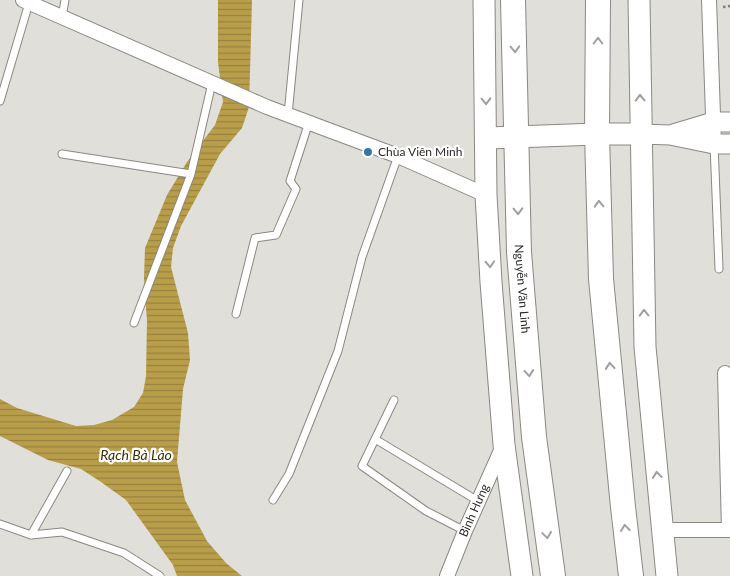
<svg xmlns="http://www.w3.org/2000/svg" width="730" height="576" viewBox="0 0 730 576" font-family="Lato,sans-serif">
	<defs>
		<pattern id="water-rules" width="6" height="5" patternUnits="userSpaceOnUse" patternTransform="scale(1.25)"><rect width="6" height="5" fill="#b99e4a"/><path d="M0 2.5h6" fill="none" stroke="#97813e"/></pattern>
	</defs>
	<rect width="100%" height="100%" fill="#e1dfd9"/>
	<!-- water -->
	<path fill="url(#water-rules)" d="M218,0H252L249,107L242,128L220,154L181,226L173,248L171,267L188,333L190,360L183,389L177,462L185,500L207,541L226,563L242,576H177L173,565L126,500L101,482L81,469L48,460L0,436V399L17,408L76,426L94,425L112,420L134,407L143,393L146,376L147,321L144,279L145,248L167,195L187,162L215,125L223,102L218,62Z"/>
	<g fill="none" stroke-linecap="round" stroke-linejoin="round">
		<!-- lane casing -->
		<g stroke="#8a8882" stroke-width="9">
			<path id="lane" d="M62,17L65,0
				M0,101L29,3
				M288,115L299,0
				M714,144L719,269
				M62,154L191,174L212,83
				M236,314L255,238L276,235L296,189L290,181L309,122
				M134,323L191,174
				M394,400L362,466L426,511L465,531
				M375,439L478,501
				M273,500L289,474L338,351L362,257L398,156
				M0,524L31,535L62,532L124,553L160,576
				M31,535L67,471"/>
		</g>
		<!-- street casing -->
		<g stroke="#8a8882" stroke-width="16">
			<g id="street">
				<path d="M23,0L267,107L398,156L486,195"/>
				<path d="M709,0L714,144"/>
				<path d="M725,373L729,530"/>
				<path d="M663,530H730"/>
				<path id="s1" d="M447,576L465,531L503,446"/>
			</g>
		</g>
		<!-- secondary casing -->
		<g stroke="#8a8882" stroke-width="21">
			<path id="secondary" d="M640,134L670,135L714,144H730
				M673,134L713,122H730"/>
		</g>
		<!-- primary casing -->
		<g stroke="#8a8882" stroke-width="23">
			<path id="primary" d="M484,0L486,195L491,282L504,445L522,576
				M639,0L645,347L667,576
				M487,138L597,134H640"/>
		</g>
		<!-- highway casing -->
		<g stroke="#8a8882" stroke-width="26">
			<g id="highway">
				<path id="s2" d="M513,0L519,252L534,437L553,576"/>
				<path d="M598,0L597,134L601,279L623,507L631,576"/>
			</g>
		</g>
		<!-- path -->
		<path stroke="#7e7d79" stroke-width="2.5" stroke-dasharray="2.5 2.5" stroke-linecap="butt" d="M723,7L730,6"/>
		<!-- lane -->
		<use href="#lane" stroke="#fff" stroke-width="7"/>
		<!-- street -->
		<use href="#street" stroke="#fff" stroke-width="14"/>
		<!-- secondary -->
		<use href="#secondary" stroke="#fff" stroke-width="19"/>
		<!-- primary -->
		<use href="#primary" stroke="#fff" stroke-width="21"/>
		<!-- highway -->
		<use href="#highway" stroke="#fff" stroke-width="24"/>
	</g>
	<!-- one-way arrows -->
	<defs><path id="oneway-chevron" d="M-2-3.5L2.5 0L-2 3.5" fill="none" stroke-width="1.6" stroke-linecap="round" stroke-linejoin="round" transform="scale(1.25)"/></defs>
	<g stroke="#9f9f9e">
		<use href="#oneway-chevron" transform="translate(598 41) rotate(-90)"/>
		<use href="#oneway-chevron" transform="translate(515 49) rotate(88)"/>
		<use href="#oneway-chevron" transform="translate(640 98) rotate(-91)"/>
		<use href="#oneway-chevron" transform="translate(486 101) rotate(89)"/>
		<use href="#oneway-chevron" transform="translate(599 204) rotate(-92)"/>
		<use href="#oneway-chevron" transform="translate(518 211) rotate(89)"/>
		<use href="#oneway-chevron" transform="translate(490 264) rotate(87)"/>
		<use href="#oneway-chevron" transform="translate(644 313) rotate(-91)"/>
		<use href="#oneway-chevron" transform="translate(610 366) rotate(-95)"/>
		<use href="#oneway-chevron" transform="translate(529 373) rotate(85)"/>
		<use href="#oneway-chevron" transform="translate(657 475) rotate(-96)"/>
		<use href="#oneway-chevron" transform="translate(625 528) rotate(-97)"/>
		<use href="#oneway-chevron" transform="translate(547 535) rotate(82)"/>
	</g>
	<!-- markers -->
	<circle fill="#2d79ac" stroke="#fff" stroke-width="2" cx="368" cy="152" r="5"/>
	<g text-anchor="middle" stroke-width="4.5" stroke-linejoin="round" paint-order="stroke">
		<!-- poi labels -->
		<g font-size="12" fill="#2a2927" stroke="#fff" text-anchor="start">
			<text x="378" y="156">Chùa Viên Minh</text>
		</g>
		<!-- street labels -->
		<g font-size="12" fill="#2a2927" stroke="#fff">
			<text dy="4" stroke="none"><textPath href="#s2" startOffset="289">Nguyễn Văn Linh</textPath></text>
			<text dy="4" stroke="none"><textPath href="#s1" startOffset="71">Bình Hưng</textPath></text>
		</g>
		<!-- water labels -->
		<g font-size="14" font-style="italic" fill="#3b300a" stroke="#fff">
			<text x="136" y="460">Rạch Bà Lào</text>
		</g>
	</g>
</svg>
